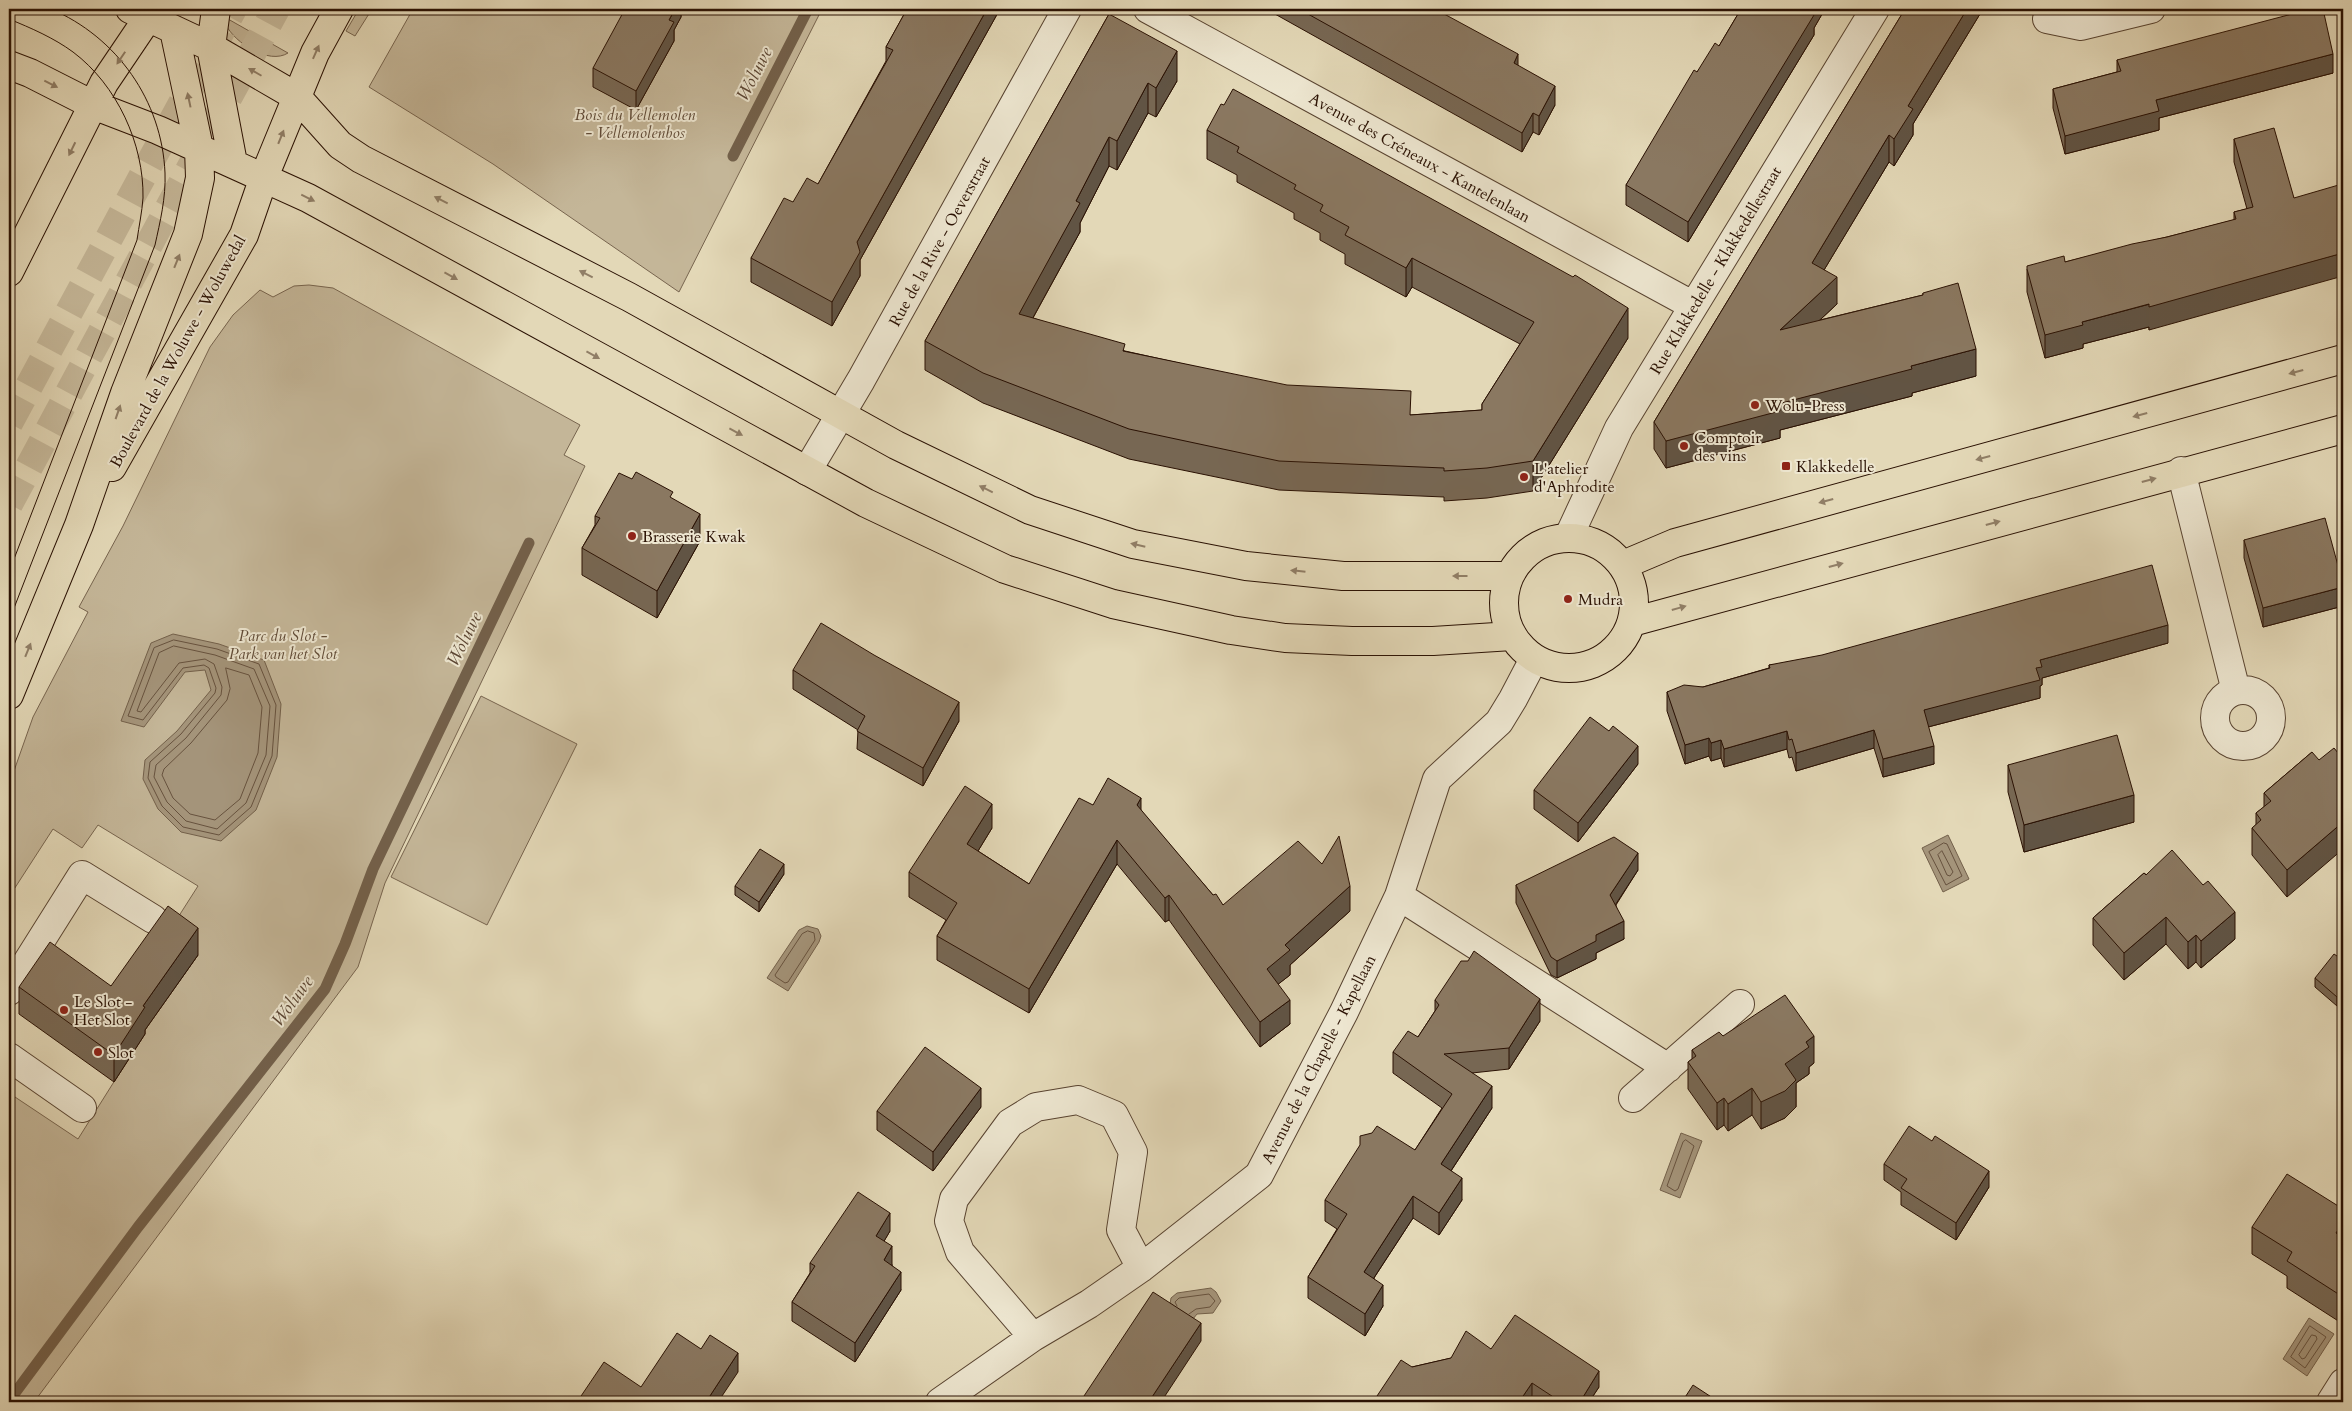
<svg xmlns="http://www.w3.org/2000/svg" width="2352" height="1411" viewBox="0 0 2352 1411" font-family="Cardo,serif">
	<rect width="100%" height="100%" fill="#e3d8b7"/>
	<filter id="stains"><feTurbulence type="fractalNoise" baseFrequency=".004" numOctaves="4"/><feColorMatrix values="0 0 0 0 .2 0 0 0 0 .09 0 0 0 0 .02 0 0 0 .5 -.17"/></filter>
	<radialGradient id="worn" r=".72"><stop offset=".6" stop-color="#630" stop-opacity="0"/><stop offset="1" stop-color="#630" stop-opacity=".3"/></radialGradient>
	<!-- green -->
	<path fill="#c4b698" stroke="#77644e" d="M359,9H372L355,36L346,31Z
		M413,9H822L679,292L493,164L369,87Z
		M228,19L288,53C269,65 235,43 226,25Z
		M309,285L333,288L580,425L564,455L585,466L385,883L358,967L34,1402H9V1093L78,1139L144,1034L139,1030L152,1019L198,955L168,933L198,886L98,825L82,848L53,829L9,897V785L33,717L88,612L79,607L123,526L210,347L233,315L260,290L273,297L294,286Z
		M481,696L577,744L487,925L391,877Z"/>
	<!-- water -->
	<path fill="#a4947a" stroke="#73604a" d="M173,634L219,644L264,660L281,704L277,757L256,810L221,841L181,832L158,809L143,779L145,760L177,731L211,690L205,670L185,672L144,727L121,721L151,643Z
		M1948,835L1969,879L1943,892L1922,848Z
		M807,926L818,929L821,936L819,942L788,991L767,978L799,930Z
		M1681,1133L1702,1141L1680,1198L1660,1190Z
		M1211,1288L1216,1292L1221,1301L1213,1313L1197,1314L1193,1319L1170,1304L1171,1298L1177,1293Z
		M2309,1318L2334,1334L2307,1376L2283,1359Z"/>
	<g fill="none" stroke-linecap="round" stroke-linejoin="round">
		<!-- shore -->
		<path stroke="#67523e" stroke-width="1" d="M174,640L217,649L259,664L276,705L272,756L251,807L219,835L183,827L162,806L148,778L150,762L181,734L215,693L216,688L209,668L204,665L183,668L143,720L128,716L154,648Z
			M174,646L215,655L254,669L270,706L266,755L246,803L217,829L186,821L167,802L154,777L156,765L186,738L221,695L222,687L214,664L205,659L179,663L141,712L137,711L159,653Z
			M226,668L249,675L262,707L258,753L240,799L215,820L190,814L173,798L162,775L164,769L191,743L227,700L230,689Z
			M1944,843L1947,844L1962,876L1946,885L1929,852Z
			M1942,851L1953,872L1950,876L1947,875L1938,855Z
			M808,931L814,933L815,940L788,982L785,983L776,977L775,975L802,934Z
			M1686,1140L1694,1146L1678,1189L1675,1191L1667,1186L1683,1142Z
			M1177,1306L1175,1302L1179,1298L1209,1294L1215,1301L1210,1307L1196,1309L1189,1314
			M2310,1326L2326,1337L2305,1368L2291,1357Z
			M2312,1335L2316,1336L2317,1339L2305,1358L2302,1359L2299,1355Z"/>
		<!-- stream -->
		<path stroke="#73604a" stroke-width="11" d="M733,156L808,9
			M9,1401L138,1227L325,989L345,944L373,869L529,543"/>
		<!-- highway-tunnel -->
		<path stroke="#c7ba9c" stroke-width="28" stroke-dasharray="28 14" stroke-linecap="butt" d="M9,423L233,9
			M9,504L276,9"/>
		<!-- minor casing -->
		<g stroke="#584330" stroke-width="30">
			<path id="minor" d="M1148,9L1692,305
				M2047,19L2081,26L2151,9
				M807,471L861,380L1067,9
				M2181,471L2236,691
				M1568,538L1619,428L1875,9
				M2215 718a28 28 0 1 1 56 0a28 28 0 1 1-56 0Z
				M1399,896L1668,1068
				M9,991L82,875L153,919
				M9,1057L82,1108
				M1633,1098L1740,1004
				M1033,1337L960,1252L949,1221L954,1199L1010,1123L1036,1107L1078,1100L1114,1115L1133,1152L1121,1230L1141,1268
				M940,1402L1033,1337L1089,1304L1141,1268L1259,1175L1344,1012L1399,896L1437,779L1499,722L1513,699L1534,659
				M2331,1402L2343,1383"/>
		</g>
		<!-- major casing -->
		<g stroke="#2a1103" stroke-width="30">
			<path id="major" d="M130,9L211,47L297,97L340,145L361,159L629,297L896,445L1030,510L1133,544L1246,566L1343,576H1509
				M216,9L211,47L233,163
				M9,65L30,73L93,105L158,130L308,198L866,503L1005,569L1113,604L1231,630L1285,638L1352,641H1433L1512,636
				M9,272L104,83L154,9
				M112,467L244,235L264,177L315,53L339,9
				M1504 603a65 65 0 1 1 130 0a65 65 0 1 1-130 0Z
				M1623,565L1675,543L2343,359
				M1632,622L2343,429
				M9,695L79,525L125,393L188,234L200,178L199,148L174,30"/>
		</g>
		<!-- minor -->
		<use href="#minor" stroke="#ede6d0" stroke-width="28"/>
		<!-- major -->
		<use href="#major" stroke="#e3d8b7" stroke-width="28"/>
		<!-- tram -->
		<path stroke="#2a1103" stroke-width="1" d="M9,19C31,28 54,38 73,52C117,85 144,144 143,198C142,212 139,226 137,240L9,572
			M9,621L155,245C160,222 166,198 165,173C162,101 117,37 51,9"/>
	</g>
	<!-- wall -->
	<path fill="#776753" stroke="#2a1103" d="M681,9V17L674,30V41L636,110L593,87V68Z
		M907,9H1000L860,260V276L832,326L751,282V258L793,202L818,184L886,61V47Z
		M1266,9H1435L1518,66L1555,105L1539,135L1533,132L1522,152Z
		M1741,9H1825L1814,28V35L1688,242L1626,205V185L1697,72L1719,46Z
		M1905,9H1983L1913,124V135L1894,166L1889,162L1824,270L1837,304L1820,320L1923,295V293L1976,376L1912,393V396L1780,430V438L1666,468L1654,449V422Z
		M1109,14L1177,81L1156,117L1148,113L1117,170L1109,166L1080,223V232L1033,318L1125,351L1411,415L1482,410V404L1520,344L1412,287L1406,297L1345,264V254L1320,240V233L1294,219V213L1237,182V175L1207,159V130L1628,338L1533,491L1487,498L1444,501V497L1279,490L1129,459L983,403L925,370V341Z
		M2117,60L2333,73L2159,118V130L2065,154L2053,108V89L2117,72Z
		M2234,139L2294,198L2149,330V327L2083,344V348L2045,358L2027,292V269L2065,262L2167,237L2234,220V212L2247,209L2234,162Z
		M673,499L700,541L657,618L582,575V548L595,525V516Z
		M2244,540L2343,584V606L2263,627L2244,558Z
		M2168,643L2042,678V685L2040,686V698L1928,727L1934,764L1883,777L1874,748L1796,771L1792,757L1789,758L1787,749L1724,767L1721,758L1711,761L1709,756L1685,764L1667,711V692L1703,687L1769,668V665Z
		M793,670L959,721L923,786L857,749L858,730L793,689Z
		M2312,752L2287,897L2252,855V828L2256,825V813L2264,807V793Z
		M1638,764L1578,842L1534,809V790Z
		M2008,765L2134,822L2024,852L2008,792Z
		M1093,805L1141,811L1213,895L1223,905L1350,911L1290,965V975L1278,984L1290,1024L1260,1047L1169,920L1165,922L1117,864L1029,1013L937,960V936L946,920L909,897V872L992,828L978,851L1029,884Z
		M1638,870L1616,905L1624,939L1596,953V959L1557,978L1551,975L1516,903V885Z
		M2144,873L2235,939L2201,968L2196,962L2188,969L2166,944L2124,980L2093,945V918Z
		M784,874L759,912L735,895V886Z
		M198,955L145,1030V1034L114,1082L19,1014V987L111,986Z
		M2343,960V998L2337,1006L2315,987V978Z
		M1435,1000L1540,1021L1509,1069L1472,1073L1492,1108L1451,1171L1462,1200L1439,1235L1413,1218L1374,1278L1383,1306L1365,1336L1308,1298V1277L1337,1229L1325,1221V1200L1415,1150L1442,1108L1393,1073V1052L1418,1037L1435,1011Z
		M1723,1036L1814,1063L1809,1067V1074L1796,1083V1107L1785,1118L1761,1129L1752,1115L1728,1131L1724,1125L1717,1130L1688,1089V1062L1692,1059V1050Z
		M981,1107L933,1171L877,1130V1111Z
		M1884,1164L1989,1187L1956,1240L1901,1205V1192L1884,1180Z
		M2343,1209V1324L2287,1288V1276L2252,1254V1227Z
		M890,1231L884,1241L892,1265L901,1290L855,1362L792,1321V1302L810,1273V1263Z
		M1491,1349L1599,1387L1589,1402H1538L1532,1398L1529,1402H1373L1412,1367Z"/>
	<!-- shaded-wall -->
	<path fill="#615444" stroke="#2a1103" d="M675,9H681V17L674,30V41L636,110V91L669,20Z
		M987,9H1000L860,260V276L832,326V302L857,242Z
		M1814,9H1825L1814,28V35L1688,242V222Z
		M1967,9H1983L1913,124V135L1894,166V139L1908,106Z
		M1177,51V81L1156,117V88Z
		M1518,54V72L1514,63Z
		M2333,54V73L2159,118V130L2065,154V136L2156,100Z
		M1148,83V113L1117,170V141Z
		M1555,86V105L1539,135V116Z
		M1533,113V132L1522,152V133Z
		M1889,135V162L1812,290V263Z
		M1109,137V166L1080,223V232L1019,343V314L1076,201Z
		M2343,253V276L2149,330V327L2083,344V348L2045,358V335L2082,322Z
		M1412,258V287L1406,297V268Z
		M1837,277V304L1780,357V330Z
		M1628,308V338L1533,491V461Z
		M1976,349V376L1912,393V396L1780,430V438L1666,468V441L1778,404L1911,366Z
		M700,514V541L657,618V591Z
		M2343,587V606L2263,627V608Z
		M2168,625V643L2042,678V685L2040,686V698L1924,728V710L2036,668L2040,660Z
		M959,702V721L923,786V768Z
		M1874,730V748L1796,771V753Z
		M1787,731V749L1724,767V749Z
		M1709,738V756L1685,764V745Z
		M1721,740V758L1711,761V743Z
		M1638,746V764L1578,842V823Z
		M1934,746V764L1883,777V759Z
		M2134,795V822L2024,852V825Z
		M1141,798V822L1137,805Z
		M992,804V828L967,869V844Z
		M2343,822V849L2287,897V870Z
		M1117,840V864L1029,1013V989Z
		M1638,853V870L1610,913V895Z
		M784,864V874L759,912V902Z
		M1350,886V911L1290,965V975L1267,993V969L1285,945Z
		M1169,895V920L1165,922V898Z
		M2235,912V939L2201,968V941Z
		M2166,917V944L2124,980V953Z
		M1624,921V939L1596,953V959L1557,978V961L1596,935Z
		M198,928V955L145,1030V1034L114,1082V1055L143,1006Z
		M2196,935V962L2188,969V942Z
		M2343,988V998L2337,1006V997Z
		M1540,999V1021L1509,1069V1048Z
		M1290,1000V1024L1260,1047V1022Z
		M1814,1036V1063L1809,1067V1074L1796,1083V1107L1785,1118L1761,1129V1102L1785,1064L1806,1042Z
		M1492,1086V1108L1441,1186V1164Z
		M981,1088V1107L933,1171V1152Z
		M1752,1088V1115L1728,1131V1104Z
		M1724,1098V1125L1717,1130V1103Z
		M1989,1171V1187L1956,1240V1223Z
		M1462,1178V1200L1439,1235V1213Z
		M1413,1196V1218L1364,1293V1272Z
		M890,1213V1231L876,1255V1236Z
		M2343,1222V1249L2336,1233Z
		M892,1246V1265L884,1279V1260Z
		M901,1272V1290L855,1362V1343Z
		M1383,1285V1306L1365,1336V1314Z
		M1201,1323V1341L1161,1402L1152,1397Z
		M738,1353V1372L718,1402H706Z
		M1599,1371V1387L1589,1402H1580Z
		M1532,1383V1398L1529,1402H1519Z"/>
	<!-- building -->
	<path fill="#8a7861" stroke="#2a1103" d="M625,9H675L669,20L674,22L636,91L593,68Z
		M907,9H987L857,242L860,252L832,302L751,258L784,198L793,202L807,178L818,184L893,50L886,47Z
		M1299,9H1435L1518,54L1514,63L1555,86L1539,116L1533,113L1522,133Z
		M1741,9H1814L1811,13L1814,15L1688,222L1626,185L1694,70L1697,72L1715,43L1719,46Z
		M1905,9H1967L1908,106L1913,109L1894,139L1889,135L1812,263L1837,277L1780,330L1923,295V293L1958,283L1976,349L1911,366L1912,369L1778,404L1780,411L1666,441L1654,422Z
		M2311,9H2323L2333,54L2156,100L2159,111L2065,136L2053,89L2121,71L2117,60Z
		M1109,14L1177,51L1156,88L1148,83L1117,141L1109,137L1076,201L1080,203L1019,314L1125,344L1123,351L1287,385L1411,391L1410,415L1482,410V404L1534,322L1412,258L1406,268L1345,235L1349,227L1320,211L1323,205L1294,189L1296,185L1237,152L1239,147L1207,130L1221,104L1224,105L1233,89L1573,277L1575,275L1628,308L1533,461L1487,468L1444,471V468L1279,461L1129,429L983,373L925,341Z
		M2274,128L2294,198L2342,184L2343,187V253L2149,307V304L2082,322L2083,325L2045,335L2027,269V266L2064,256L2065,262L2132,244L2167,237L2236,219L2234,212L2253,207L2234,139Z
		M636,472L673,492L670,497L700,514L657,591L582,548L600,518L595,516L619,473L632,479Z
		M2325,518L2343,584V587L2263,608L2244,540Z
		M2152,565L2168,625L2040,660L2042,667L2036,668L2040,680L1924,710L1934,746L1883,759L1874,730L1796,753L1792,739L1789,740L1787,731L1724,749L1721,740L1711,743L1709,738L1685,745L1667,692L1684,685L1703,687L1770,668L1769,665L1822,655Z
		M821,623L874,655L959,702L923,768L857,731L865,716L793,670Z
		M1590,717L1609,731L1613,726L1638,746L1578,823L1534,790Z
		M2117,735L2134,795L2024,825L2008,765Z
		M2334,748L2343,759V822L2287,870L2252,828L2261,820L2256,813L2271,801L2264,793L2312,752L2319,760Z
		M1108,778L1141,798L1137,805L1213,895L1216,894L1223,905L1298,841L1322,864L1339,836L1350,886L1285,945L1290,950L1267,969L1290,1000L1260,1022L1169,895L1165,898L1117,840L1029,989L937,936L957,903L909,872L965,786L992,804L967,844L1029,884L1079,798L1093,805Z
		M1614,837L1638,853L1610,895L1624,921L1596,935V941L1557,961L1551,957L1516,885Z
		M760,849L784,864L759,902L735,886Z
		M2172,850L2203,885L2208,881L2235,912L2201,941L2196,935L2188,942L2166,917L2124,953L2093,918L2144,873L2146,875Z
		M168,906L198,928L143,1006L145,1007L114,1055L19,987L50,942L111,986Z
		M1474,951L1540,999L1509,1048L1444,1054L1492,1086L1441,1164L1462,1178L1439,1213L1413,1196L1364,1272L1383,1285L1365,1314L1308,1277L1347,1214L1325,1200L1360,1145V1136L1372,1133L1377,1126L1415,1150L1452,1094L1393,1052L1408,1031L1418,1037L1439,1005L1435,1000L1461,961H1468Z
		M2334,954L2343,960V988L2337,997L2315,978Z
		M1785,995L1814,1036L1806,1042L1809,1047L1785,1064L1796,1080L1785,1091L1761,1102L1752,1088L1728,1104L1724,1098L1717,1103L1688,1062L1696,1056L1692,1050L1719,1032L1723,1036Z
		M925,1047L981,1088L933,1152L877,1111Z
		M1909,1126L1932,1141L1935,1136L1989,1171L1956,1223L1901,1188L1907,1179L1884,1164Z
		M2287,1174L2343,1209V1222L2336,1233L2343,1238V1297L2287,1261L2292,1252L2252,1227Z
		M858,1192L890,1213L876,1236L892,1246L884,1260L901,1272L855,1343L792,1302L815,1266L810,1263Z
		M1153,1292L1201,1323L1152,1397L1161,1402H1080Z
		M1515,1315L1599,1371L1580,1402H1561L1532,1383L1519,1402H1373L1401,1360L1412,1367L1451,1358L1466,1331L1491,1349Z
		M677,1333L701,1349L710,1335L738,1353L706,1402H577L604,1362L641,1387Z
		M1693,1385L1719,1402H1682Z"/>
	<!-- one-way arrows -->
	<defs><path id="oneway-solid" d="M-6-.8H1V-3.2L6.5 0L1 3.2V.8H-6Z" transform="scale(1.25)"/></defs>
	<g fill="#907e66">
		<use href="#oneway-solid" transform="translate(316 52) rotate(-66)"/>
		<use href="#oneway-solid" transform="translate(121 58) rotate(124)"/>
		<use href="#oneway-solid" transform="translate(255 72) rotate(-150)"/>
		<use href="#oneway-solid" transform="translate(51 84) rotate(27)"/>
		<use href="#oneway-solid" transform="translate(189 100) rotate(-102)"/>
		<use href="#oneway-solid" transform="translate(281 137) rotate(-68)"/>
		<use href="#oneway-solid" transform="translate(72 149) rotate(116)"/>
		<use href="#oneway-solid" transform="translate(308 198) rotate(26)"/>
		<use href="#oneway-solid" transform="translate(441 200) rotate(-153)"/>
		<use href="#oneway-solid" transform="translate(177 261) rotate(-68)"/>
		<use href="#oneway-solid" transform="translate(586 274) rotate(-153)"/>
		<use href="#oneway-solid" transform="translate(451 276) rotate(29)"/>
		<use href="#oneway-solid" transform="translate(593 355) rotate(29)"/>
		<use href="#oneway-solid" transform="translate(2296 372) rotate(165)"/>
		<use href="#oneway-solid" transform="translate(118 412) rotate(-71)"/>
		<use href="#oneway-solid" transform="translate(2140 415) rotate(165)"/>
		<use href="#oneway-solid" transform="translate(736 432) rotate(28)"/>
		<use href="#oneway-solid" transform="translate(1983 458) rotate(165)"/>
		<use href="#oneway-solid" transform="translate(2149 480) rotate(-15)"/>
		<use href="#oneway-solid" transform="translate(986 489) rotate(-154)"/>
		<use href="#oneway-solid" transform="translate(1826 501) rotate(165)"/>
		<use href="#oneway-solid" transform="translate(1993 523) rotate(-15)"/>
		<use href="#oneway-solid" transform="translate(1138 545) rotate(-167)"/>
		<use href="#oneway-solid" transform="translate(1836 565) rotate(-15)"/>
		<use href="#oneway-solid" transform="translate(1298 571) rotate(-174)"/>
		<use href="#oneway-solid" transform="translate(1460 576) rotate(180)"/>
		<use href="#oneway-solid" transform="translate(1679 608) rotate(-16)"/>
		<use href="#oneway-solid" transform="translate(28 650) rotate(-68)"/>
	</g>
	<!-- markers -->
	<g fill="#8f2418" stroke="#ede6d0" stroke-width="2">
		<circle cx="1755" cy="405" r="5"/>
		<circle cx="1684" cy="446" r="5"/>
		<rect x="1781" y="461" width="10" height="10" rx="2.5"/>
		<circle cx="1524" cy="477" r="5"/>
		<circle cx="632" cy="536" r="5"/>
		<circle cx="1568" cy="599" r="5"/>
		<circle cx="64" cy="1010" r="5"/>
		<circle cx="98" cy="1052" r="5"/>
	</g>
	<g text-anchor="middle" stroke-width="4" stroke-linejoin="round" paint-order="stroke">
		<!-- park labels -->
		<g font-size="16" font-style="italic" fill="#604b37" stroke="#ede6d0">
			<text x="635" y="120">Bois du Vellemolen<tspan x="635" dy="18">- Vellemolenbos</tspan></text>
			<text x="283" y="641">Parc du Slot -<tspan x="283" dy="18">Park van het Slot</tspan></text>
		</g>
		<!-- street labels -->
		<g font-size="16" fill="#2a1103" stroke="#ede6d0">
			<text transform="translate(1420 157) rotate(29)" y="6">Avenue des Créneaux - Kantelenlaan</text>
			<text transform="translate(939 241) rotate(-61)" y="6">Rue de la Rive - Oeverstraat</text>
			<text transform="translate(1715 270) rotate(-59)" y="6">Rue Klakkedelle - Klakkedellestraat</text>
			<text transform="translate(177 351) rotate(-61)" y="6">Boulevard de la Woluwe - Woluwedal</text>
			<text transform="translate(1318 1059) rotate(-63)" y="6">Avenue de la Chapelle - Kapellaan</text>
		</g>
		<!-- poi labels -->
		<g font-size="16" fill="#2a1103" stroke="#ede6d0" text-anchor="start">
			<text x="1765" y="411">Wolu-Press</text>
			<text x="1694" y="443">Comptoir<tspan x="1694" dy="18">des vins</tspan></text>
			<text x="1796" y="472">Klakkedelle</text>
			<text x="1534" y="474">L'atelier<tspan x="1534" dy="18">d'Aphrodite</tspan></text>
			<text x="642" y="542">Brasserie Kwak</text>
			<text x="1578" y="605">Mudra</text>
			<text x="74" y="1007">Le Slot -<tspan x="74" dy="18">Het Slot</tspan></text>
			<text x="108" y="1058">Slot</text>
		</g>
		<!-- water labels -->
		<g font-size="18" font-style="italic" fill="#5b4533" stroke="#ede6d0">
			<text transform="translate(754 74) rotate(-63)" y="6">Woluwe</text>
			<text transform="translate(464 639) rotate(-64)" y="6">Woluwe</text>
			<text transform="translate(292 1001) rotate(-54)" y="6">Woluwe</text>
		</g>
	</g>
	<!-- margin -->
	<rect width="2352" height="1411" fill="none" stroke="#e3d8b7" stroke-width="30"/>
	<rect x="10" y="10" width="2332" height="1391" fill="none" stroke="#2a1103" stroke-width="2.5"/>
	<rect x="15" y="15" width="2322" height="1381" fill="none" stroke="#2a1103"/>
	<rect width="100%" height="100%" filter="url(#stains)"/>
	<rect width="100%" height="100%" fill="url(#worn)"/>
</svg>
